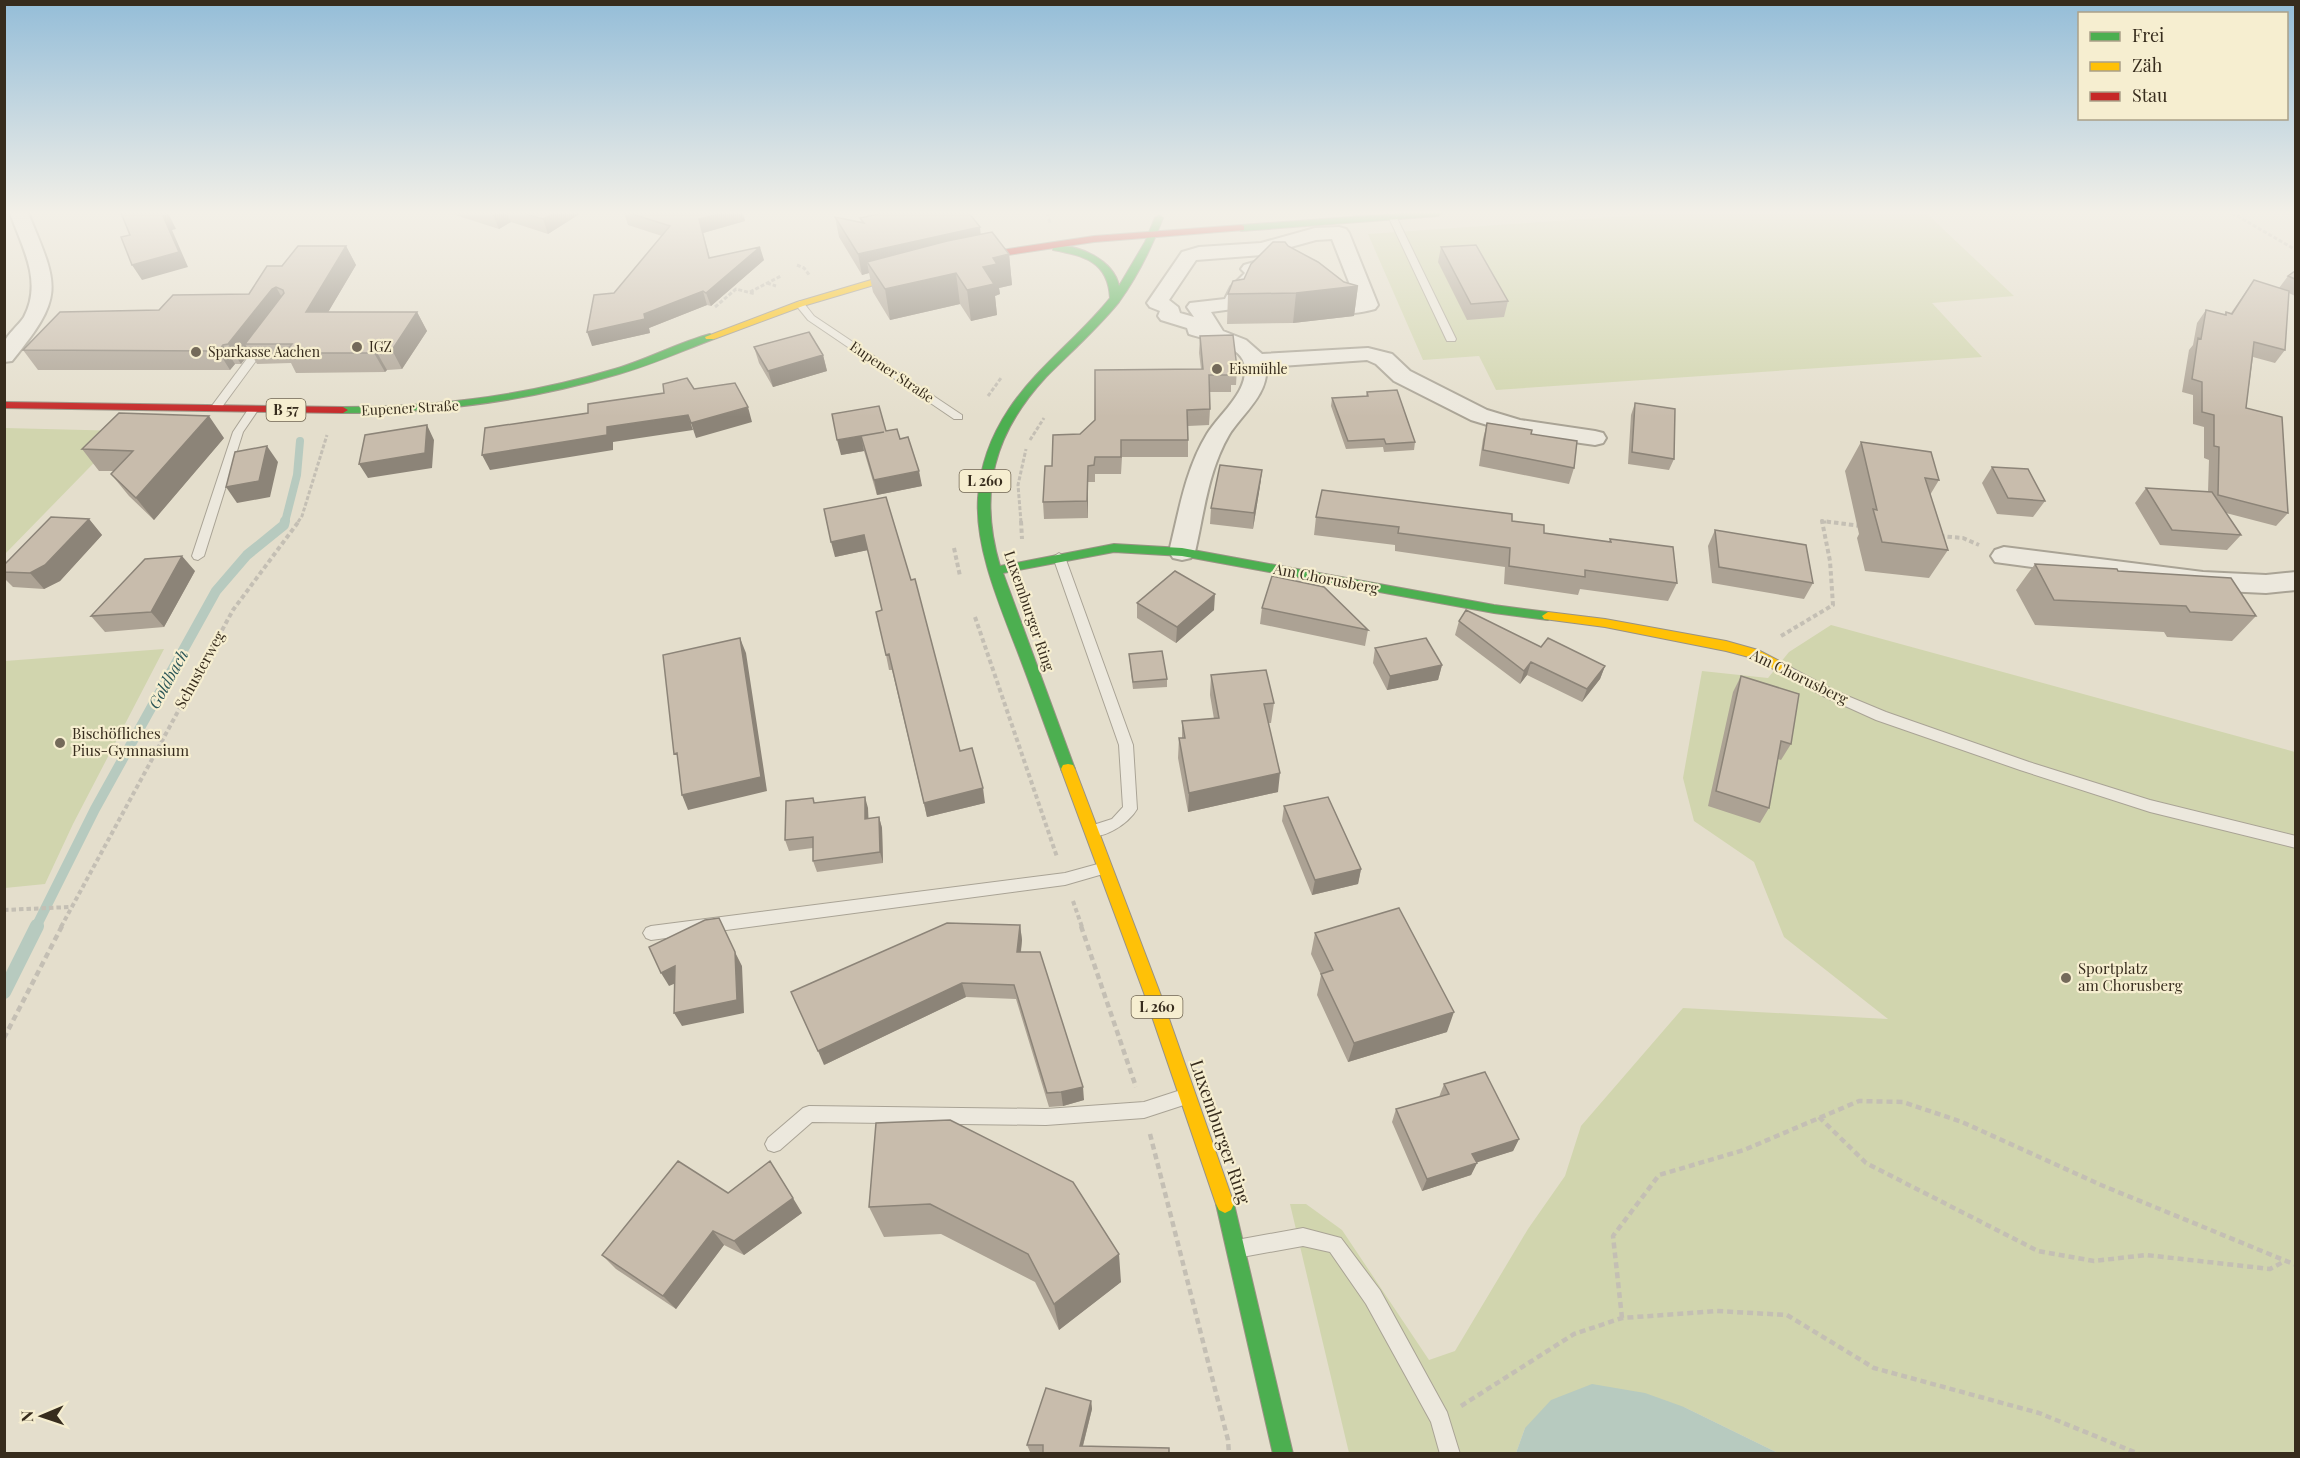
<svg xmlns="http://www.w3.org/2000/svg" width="2300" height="1458" viewBox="0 0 2300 1458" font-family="'Playfair Display',serif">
	<rect width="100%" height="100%" fill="#e4decc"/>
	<!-- green -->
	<path fill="#d1d5ae" d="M1670,213H1926L2014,296L1932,303L1982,357L1496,390L1479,356L1423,360L1368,234Z
		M5,428L125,431L5,554Z
		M1831,625L2295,752V1453H1778L1684,1407L1525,1428L1516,1453H1349L1290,1204H1306L1342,1230L1429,1360L1455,1351L1528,1229L1565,1176L1581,1126L1683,1008L1888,1019L1784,937L1754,862L1694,821L1683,778L1702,671L1768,678L1789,652Z
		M164,649L73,824L45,884L5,888V661Z"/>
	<!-- water -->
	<path fill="#b7cabf" d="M1592,1384L1645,1393L1684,1407L1778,1453H1516L1525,1428L1551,1400Z"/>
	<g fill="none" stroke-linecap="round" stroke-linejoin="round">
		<!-- stream-far2 -->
		<path stroke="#b7cabf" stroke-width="8" d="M285,522L297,475L300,441"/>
		<!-- stream-far1 -->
		<path stroke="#b7cabf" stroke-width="10" d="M36,927L95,809L216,591L247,555L284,525L285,521"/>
		<!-- stream -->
		<path stroke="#b7cabf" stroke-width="14" d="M4,992L37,926"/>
		<!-- lane casing -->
		<g stroke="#a9a395" stroke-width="2">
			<path id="lane" d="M1392,213L1396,216L1456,339L1455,341H1447L1446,339L1388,216Z
				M800,301L803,302L814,316L962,415V419H954L808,320L795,304Z
				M264,340L269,343L219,411H211V407L260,341Z
				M253,407L258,410L243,432L204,556L198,560L194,559L192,556L233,432L249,408Z
				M1059,553L1065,557L1133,745L1137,809C1129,823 1103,841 1087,835L1085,831L1087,827L1112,819L1123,807L1119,745L1053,557Z
				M1786,665L1833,690L1886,712L2029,762L2150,800L2296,836V848L2150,812L2020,770L1876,720L1823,696L1781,673L1780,670L1781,667Z
				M1105,862L1110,864L1112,868L1110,872L1065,885L651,940L646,938L643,933L646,928L651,926L1065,873Z
				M1187,1088L1193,1090L1195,1096L1193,1102L1144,1118L1046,1125L812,1122L780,1150L774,1152L768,1150L765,1144L768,1138L803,1108L809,1106L1046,1109L1144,1102Z
				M1303,1228L1341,1238L1380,1290L1447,1412L1460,1454H1440L1431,1422L1366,1304L1330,1252L1303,1246L1242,1257L1236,1254L1233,1248L1236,1242L1242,1239Z"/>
		</g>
		<!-- street casing -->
		<g stroke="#a9a395" stroke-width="4">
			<path id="street" d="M10,213H28C59,287 65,296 12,361L4,362C4,357 3,349 4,343C7,334 19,325 24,317C43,281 22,247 10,213Z
				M1339,227L1346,229L1349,233L1378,305L1375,309C1334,320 1344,307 1316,290C1307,284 1296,279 1286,274L1284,269H1269L1266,275L1247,293L1240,308L1211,312L1223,331L1246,340L1262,354L1368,348L1392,354L1410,371L1487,410L1520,420L1595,431L1603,433L1606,438L1603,443L1595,445L1517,434L1471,420L1394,381L1376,364L1367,360L1266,367C1269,394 1242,414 1229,435C1208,471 1204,513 1195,552L1191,558L1182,560L1173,558L1169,552C1179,512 1185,470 1207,434C1220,413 1251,390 1244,363C1239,344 1204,339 1189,334L1187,328L1161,320L1158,316L1160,311L1150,307L1147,303L1182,252L1199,247L1261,243L1315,228ZM1332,239L1356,300H1352L1332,282L1307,269L1309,266L1306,262L1275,256L1244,265L1241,269L1245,273L1231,287L1225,299L1190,303L1187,307L1194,317L1180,313L1178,307L1169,300L1196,260L1262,255L1316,240Z
				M2004,547L2203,572L2266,575L2296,572V590L2266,593L2203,590L1995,562L1991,556L1995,550Z"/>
		</g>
		<!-- fast casing -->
		<g stroke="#999284" stroke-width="2">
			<path id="fast" d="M1405,213H1442L1438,216L1241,231L1237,228L1241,225Z
				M1159,215L1163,218C1152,247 1137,277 1119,302C1098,328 1070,353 1046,377C994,433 978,492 1000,566L1114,544L1182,548L1494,605L1548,612L1554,616L1548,620L1494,613L1182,556L1114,552L1003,573L1075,769L1073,773H1063L1061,769C1046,729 1032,689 1017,650C999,603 975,548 978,498C980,465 991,436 1009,409C1037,367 1079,337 1110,298C1108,261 1084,256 1053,250V246C1077,243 1114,260 1119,286L1145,242L1155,218Z
				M710,334L715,337L714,339C682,351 651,365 619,374C529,401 436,413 343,413L338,410L343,407C434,407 524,396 611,370C645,361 676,343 710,334Z
				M1225,1195L1231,1198L1234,1204L1293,1454H1273L1216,1204L1219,1198Z"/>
		</g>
		<!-- slow casing -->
		<g stroke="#999284" stroke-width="2">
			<path id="slow" d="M915,267L918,268V272L803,306L714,339H706L705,337L797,302Z
				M1548,612L1605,619L1726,641L1758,650L1791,667L1792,670L1786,675L1749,657L1726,651L1605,627L1544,619L1542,616Z
				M1068,764L1073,765L1075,769L1160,993L1234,1204L1231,1210L1225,1213L1219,1210L1216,1204L1144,993L1061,769L1063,765Z"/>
		</g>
		<!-- jam casing -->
		<g stroke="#999284" stroke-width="2">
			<path id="jam" d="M1241,225L1244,226V230L1094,242L962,262L957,259L962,256L1094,236Z
				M4,402L343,407L348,410L343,413L4,408Z"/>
		</g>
		<!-- path-far2 -->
		<path stroke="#c4bfb4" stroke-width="3" stroke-dasharray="4 2" stroke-linecap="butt" d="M1047,213L1050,223
			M2232,213L2296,250
			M797,265L804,268L810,276
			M767,283L776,286
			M750,292L781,276
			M715,307L736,289L755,294
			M988,396L1001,378
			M1030,440L1044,418
			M298,522L302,516L327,435
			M1021,522L1018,485L1026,449
			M1822,522H1830"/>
		<!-- path-far1 -->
		<path stroke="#c4bfb4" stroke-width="4" stroke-dasharray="4.5 3" stroke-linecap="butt" d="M1021,521L1022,539
			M1940,536L1963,538L1979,545
			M954,548L960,576
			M975,617L1057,857
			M1781,636L1833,605L1830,561L1822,521L1861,526
			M1073,901L1082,927
			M4,910L70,907
			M61,927L233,610L299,521"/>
		<!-- path -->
		<path stroke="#c4bfb4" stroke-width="4.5" stroke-dasharray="6 4" stroke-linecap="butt" d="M1081,926L1136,1087
			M4,1038L62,926
			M1819,1117L1866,1163L2038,1251L2094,1261L2146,1255L2270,1269L2285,1261
			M1150,1134L1228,1440L1229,1454
			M1622,1318L1613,1236L1659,1175L1744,1150L1859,1101L1903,1102L1962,1122L2101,1185L2296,1265
			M1461,1406L1574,1334L1622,1318L1717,1311L1787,1315L1874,1368L2039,1413L2139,1454"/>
		<!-- lane -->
		<use href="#lane" fill="#ece8dd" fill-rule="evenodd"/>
		<!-- street -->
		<use href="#street" fill="#ece8dd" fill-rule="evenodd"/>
		<!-- fast -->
		<use href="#fast" fill="#4caf50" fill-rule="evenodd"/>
		<!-- slow -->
		<use href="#slow" fill="#ffc107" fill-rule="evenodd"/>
		<!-- jam -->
		<use href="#jam" fill="#c62828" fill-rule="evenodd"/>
	</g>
	<!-- wall -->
	<path fill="#aca294" d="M449,213H581L548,234L511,222L499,229Z
		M624,213H743L745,221L703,233L710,258L764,260L711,306L707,305L649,328L650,333L592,346L614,293L662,236L628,225Z
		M835,217L861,222L860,218L981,234L1009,254L1012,285L999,288L1000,294L995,296L997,315L971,321L960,304L890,320L873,292L869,273L862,275L839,237Z
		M346,246L356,265L328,312H417L427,331L402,369L387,370L385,372L296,373L291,363L257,364L250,352L241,364H235L230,370H38L23,350L159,310L249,294L282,266Z
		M1288,246L1344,282L1358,286L1354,316L1293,323L1227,324L1228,294L1244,279Z
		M1441,247L1508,301L1504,317L1467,320L1438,262Z
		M2295,271V296L2289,293L2285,350L2275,363L2253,357L2246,408L2288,513L2276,526L2226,513L2241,535L2227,550L2160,545L2135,503L2146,488L2208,492L2209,460L2204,458V427L2193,424V395L2182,392L2189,350L2193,345L2197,323L2206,310L2224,315L2226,312L2231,313L2254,280L2279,288L2288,276Z
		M1200,336L1237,368L1236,385H1231V392H1209L1210,409L1209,425L1188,426V457H1122L1121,474H1095V482H1088V518L1044,519L1043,502L1052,466L1080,434L1201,369L1199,353Z
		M754,347L823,355L827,371L773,387L759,363Z
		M1367,392L1415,442L1414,450L1384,452L1383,447L1346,449L1331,406L1332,398L1366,396Z
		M1635,403L1674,459L1669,470L1628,464L1631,415Z
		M879,406L886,431L900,439L922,486L877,495L864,451L841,455Z
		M1487,423L1531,434L1574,468L1569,484L1479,466L1483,439Z
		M224,438L154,520L129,496L111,474L114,471H99L82,449Z
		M1861,442L1939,480L1930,495L1948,550L1929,578L1865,571L1857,538L1859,534L1845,471Z
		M1992,467L2045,501L2033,517L1997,514L1982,483Z
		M1262,470L1260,486L1253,529L1210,524L1211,508Z
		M886,497L960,751L985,803L927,817L892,670H889L886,655L882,610L868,550L835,557Z
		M1316,517L1512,521L1544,533L1609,542L1610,539L1677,583L1668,601L1580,589L1578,595L1504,584L1505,567L1395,551V545L1314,535Z
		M89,519L102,535L60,581L44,589L13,587L4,578V565Z
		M1715,530L1813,583L1804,599L1712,583L1708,546Z
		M2035,564L2118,571L2256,616L2232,641L2167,637L2164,632L2035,625L2016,590Z
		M195,571L164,627L105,632L91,616Z
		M1137,603L1214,610L1176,643L1137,618Z
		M1262,608L1368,630L1365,646L1260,624Z
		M1459,621L1541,647L1605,666L1600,679L1582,702L1527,675L1520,684L1455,635Z
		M1375,648L1442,665L1438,680L1387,690L1373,663Z
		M1129,654L1167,679V687L1133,689Z
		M1211,675L1274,703L1271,723H1268L1278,792L1188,812L1178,758L1179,738H1182V721L1214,719L1210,695Z
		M1741,676L1791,744L1781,760L1778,759L1769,808L1760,823L1708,806L1733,692Z
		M815,803L868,808V819L879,817L882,828L883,863L817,872L813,861V848L789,851L785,840Z
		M1284,806L1361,869L1358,884L1312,895L1282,821Z
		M1020,925L1022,940L1021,952L1084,1100L1063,1106L1049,1107L1016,999L966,997L824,1065Z
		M1315,933L1447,1032L1348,1062L1317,995L1321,975L1311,954Z
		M1444,1084L1519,1139L1513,1151L1476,1162L1477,1163L1471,1175L1422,1191L1392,1122L1396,1109L1439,1097Z
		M876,1123L1121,1282L1059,1330L1035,1282L941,1234L884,1237L869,1207Z
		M728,1193L802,1213L744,1255L724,1245L676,1309L616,1269L602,1255Z
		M1091,1401L1092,1409L1083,1446L1043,1452H1030L1027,1445Z"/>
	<!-- shaded-wall -->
	<path fill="#8c8478" d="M166,213H168L176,229L172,230L188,267L142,280L132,265L163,216Z
		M496,213H507L511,222L499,229L493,215Z
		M553,213H581L548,234L543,219Z
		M722,213H743L745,221L703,233L699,219Z
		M980,227L982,247L867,262L869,273L862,275L858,254Z
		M346,246L356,265L317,331L306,312Z
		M760,247L764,260L711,306L706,293Z
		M1009,254L1012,285L999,288L1000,294L995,296L997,315L971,321L967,290L983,267L993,258Z
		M956,273L960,304L890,320L885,289Z
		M1358,286L1354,316L1293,323L1296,293Z
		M276,287L287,306L245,344L250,352L241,364L228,344L272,289Z
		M703,291L707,305L649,328L650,333L592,346L587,332L644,314Z
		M417,312L427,331L402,369L392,350Z
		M223,345L235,364L230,370L218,351Z
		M376,351L387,370L385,372L374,353Z
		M823,355L827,371L773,387L768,371Z
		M748,407L752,422L696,438L691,423Z
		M688,415L693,430L613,442V450L490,470L482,455L607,427Z
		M209,416L224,438L154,520L136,498Z
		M427,425L434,440L432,468L368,478L359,464Z
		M884,432L861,436L864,451L841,455L837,440Z
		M267,446L278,462L270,497L237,503L226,487Z
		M1088,466V518L1087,501Z
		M1262,470L1260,486L1253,529L1254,513Z
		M919,471L922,486L877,495L874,480Z
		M89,519L102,535L60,581L44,589L30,573Z
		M864,535L868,550L835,557L831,542Z
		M182,556L195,571L164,627L151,612Z
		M1215,594L1214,610L1176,643L1177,627Z
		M740,638L746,653L767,791L688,810L682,795Z
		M1531,662L1527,675L1520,684L1524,671Z
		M1442,665L1438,680L1387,690L1390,676Z
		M1605,666L1600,679L1582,702L1587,689Z
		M1280,773L1278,792L1188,812L1189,793Z
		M983,788L985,803L927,817L924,803Z
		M865,797L868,808L869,830L865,819Z
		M879,817L882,828L883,863L880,852Z
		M1361,869L1358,884L1312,895L1315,880Z
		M1020,925L1022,940L1019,966L1017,952Z
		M735,952L742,966L744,1013L682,1026L674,1013Z
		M675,966L683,980L669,986L661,973Z
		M962,983L966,997L824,1065L818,1051Z
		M1454,1012L1447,1032L1348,1062L1354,1043Z
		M1083,1087L1084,1100L1063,1106L1061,1092Z
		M1519,1139L1513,1151L1466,1166L1472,1154Z
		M1477,1163L1471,1175L1422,1191L1427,1179Z
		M793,1198L802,1213L744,1255L734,1241Z
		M713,1231L724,1245L676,1309L663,1296Z
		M1119,1254L1121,1282L1059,1330L1054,1304Z
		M1091,1401L1092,1409L1081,1453L1080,1446Z"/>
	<!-- building -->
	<path fill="#c8bcac" stroke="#8c8478" stroke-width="1.5" d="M121,213H166L167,215L163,216L179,252L132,265L121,237L130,235Z
		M522,213H553L543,219Z
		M629,213H722L699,219L709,258L760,247L706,293L703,291L644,314L645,319L587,332L594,295L614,293L670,226Z
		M883,213H969L980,227L858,254L835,217L864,223L860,218Z
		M992,232L1009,254L993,258L997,264L983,267L994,284L967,290L956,273L885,289L867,262L947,241Z
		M1273,242H1285L1288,246L1318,262L1344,282L1358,286L1296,293L1228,294L1233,281L1244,279L1251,264Z
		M1476,245L1508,301L1471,304L1441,247Z
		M298,246H346L306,312H417L392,350L376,351L374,353H284L292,344H245L284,293L283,290L276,287L272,289L228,344L223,345L218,351L23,350L60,312L159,310L173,295L249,294L267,266H282Z
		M2295,271V279L2288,276Z
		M2254,280L2289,291L2285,350L2254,342L2246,408L2282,417L2288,513L2218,495L2219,447L2214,446V415L2202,412V382L2192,379L2198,338L2201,339L2206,310L2226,315V312L2232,314Z
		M809,332L823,355L768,371L754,347Z
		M1233,335L1237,368H1231L1232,375H1209L1210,409L1187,410L1188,440H1121V457H1095L1094,465L1088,466L1087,501L1043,502L1045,466H1052L1053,435L1080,434L1095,420V370L1203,369L1200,336Z
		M687,378L694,389L735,383L748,407L691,423L688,415L607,427V435L482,455L485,428L588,413V404L664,393L663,384Z
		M1397,390L1415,442L1386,444L1384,439L1348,441L1332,398L1368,396L1367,392Z
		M1635,403L1675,409L1674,459L1632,452Z
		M879,406L886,431L897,429L900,439L908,437L919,471L874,480L861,436L884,432L837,440L832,414Z
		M119,413L209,416L136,498L111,474L133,451L82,449Z
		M1487,423L1532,430L1531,434L1577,441L1574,468L1483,450Z
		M427,425L425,453L359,464L365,435Z
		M1861,442L1931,452L1939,480L1925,478L1948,550L1882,542L1873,509L1877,510Z
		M267,446L259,481L226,487L235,452Z
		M1220,465L1262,470L1254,513L1211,508Z
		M1992,467L2028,469L2045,501L2008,498Z
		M2146,488L2212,492L2241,535L2172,530Z
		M1322,490L1512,514V521L1544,525V533L1611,542L1610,539L1673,547L1677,583L1585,570V577L1509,566L1510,548L1398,533L1399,527L1316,517Z
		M886,497L911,580L915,579L960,751L972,748L983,788L924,803L889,654L886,655L876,612L882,610L864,535L831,542L824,509Z
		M51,517L89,519L45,565L30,573L4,572V565Z
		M1715,530L1806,545L1813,583L1719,567Z
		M182,556L151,612L91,616L145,559Z
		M2035,564L2117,569L2118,571L2231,578L2256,616L2190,612L2186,606L2054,600Z
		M1175,571L1215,594L1177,627L1137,603Z
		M1272,576L1324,587L1368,630L1262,608Z
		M1466,610L1541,647L1548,638L1605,666L1587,689L1531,662L1524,671L1459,621Z
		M740,638L761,777L682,795L677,753L674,754L663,655Z
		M1426,638L1442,665L1390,676L1375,648Z
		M1162,651L1167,679L1133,682L1129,654Z
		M1266,670L1274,703L1264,704L1280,773L1189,793L1179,738H1185L1182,721L1219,718L1211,675Z
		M1741,676L1799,694L1791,744L1781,741L1769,808L1716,791Z
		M865,797V819L879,817L880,852L813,861V837L785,840L786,801L813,798L814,803Z
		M1328,797L1361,869L1315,880L1284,806Z
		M1399,908L1454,1012L1354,1043L1321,974L1333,970L1315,933Z
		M719,918L735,952L737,1000L674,1013L675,966L661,973L649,947L705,920Z
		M947,923L1020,925L1017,952H1040L1083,1087L1061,1092L1047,1093L1014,985L962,983L818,1051L791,992Z
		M1485,1072L1519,1139L1472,1154L1477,1163L1427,1179L1396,1109L1449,1094L1444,1084Z
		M950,1120L1073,1182L1119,1254L1054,1304L1028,1254L930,1204L869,1207L876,1123Z
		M678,1161L728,1193L770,1161L793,1198L734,1241L713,1231L663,1296L602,1255Z
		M1046,1388L1091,1401L1080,1446L1169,1448V1454H1043V1445H1027Z"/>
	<!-- sky -->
	<linearGradient id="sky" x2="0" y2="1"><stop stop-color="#94bdd8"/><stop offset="0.51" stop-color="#f3f0e8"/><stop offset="1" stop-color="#f3f0e8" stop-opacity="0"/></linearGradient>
	<rect width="2300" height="417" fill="url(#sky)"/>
	<!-- markers -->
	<g fill="#746a5a" stroke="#f6eed0" stroke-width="2">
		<circle cx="357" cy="347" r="6"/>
		<circle cx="196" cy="352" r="6"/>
		<circle cx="1217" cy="369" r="6"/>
		<circle cx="60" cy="743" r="6"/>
		<circle cx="2066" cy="978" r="6"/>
	</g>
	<g text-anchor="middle" stroke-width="4.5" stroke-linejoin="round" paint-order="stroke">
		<!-- far-poi labels -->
		<g font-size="14" fill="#372c1d" stroke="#f6eed0" text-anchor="start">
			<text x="369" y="352">IGZ</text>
			<text x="208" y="357">Sparkasse Aachen</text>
			<text x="1229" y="374">Eismühle</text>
		</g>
		<!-- far-street labels -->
		<g font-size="14" fill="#372c1d" stroke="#f6eed0">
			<text transform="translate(892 372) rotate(34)" y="5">Eupener Straße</text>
			<text transform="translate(410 408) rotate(-3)" y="5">Eupener Straße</text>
		</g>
		<!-- shield labels -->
		<g fill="#f6eed0" stroke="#706653" stroke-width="1.5">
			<rect x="266.5" y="399" width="39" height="22" rx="4.5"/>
			<rect x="959.5" y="470" width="51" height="22" rx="4.5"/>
			<rect x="1131.5" y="996" width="51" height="22" rx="4.5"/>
		</g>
		<g font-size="14" font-weight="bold" fill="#372c1d">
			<text x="286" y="415">B 57</text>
			<text x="985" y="486">L 260</text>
			<text x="1157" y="1012">L 260</text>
		</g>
		<!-- street labels -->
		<g font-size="15" fill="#372c1d" stroke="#f6eed0">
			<text transform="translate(1326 579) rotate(11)" y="5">Am Chorusberg</text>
			<text transform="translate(1029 611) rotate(71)" y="5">Luxemburger Ring</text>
			<text transform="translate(200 670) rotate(-61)" y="5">Schusterweg</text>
			<text transform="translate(1799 677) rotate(26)" y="5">Am Chorusberg</text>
		</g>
		<!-- poi labels -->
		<g font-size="15" fill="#372c1d" stroke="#f6eed0" text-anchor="start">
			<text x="72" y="739">Bischöfliches<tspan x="72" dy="17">Pius-Gymnasium</tspan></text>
			<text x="2078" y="974">Sportplatz<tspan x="2078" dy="17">am Chorusberg</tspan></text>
		</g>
		<!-- water labels -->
		<g font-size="16" font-style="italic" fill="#2c5758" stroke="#f6eed0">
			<text transform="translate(168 679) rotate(-61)" y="6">Goldbach</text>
		</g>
		<!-- near-street labels -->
		<g font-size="18" fill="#372c1d" stroke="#f6eed0">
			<text transform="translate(1220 1132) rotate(71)" y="6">Luxemburger Ring</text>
		</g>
	</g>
	<!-- border -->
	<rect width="2300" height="1458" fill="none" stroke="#372c1d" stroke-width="12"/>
	<!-- legend -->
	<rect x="2078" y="12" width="210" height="108" fill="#f6eed0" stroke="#aaa088" stroke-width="1.5"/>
	<rect x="2090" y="32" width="30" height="9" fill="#4caf50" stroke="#aaa088" stroke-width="1.5"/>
	<text x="2132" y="42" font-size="18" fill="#372c1d">Frei</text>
	<rect x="2090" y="62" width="30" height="9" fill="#ffc107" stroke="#aaa088" stroke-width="1.5"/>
	<text x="2132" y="72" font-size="18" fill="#372c1d">Zäh</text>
	<rect x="2090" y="92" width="30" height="9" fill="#c62828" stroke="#aaa088" stroke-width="1.5"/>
	<text x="2132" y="102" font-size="18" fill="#372c1d">Stau</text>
	<!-- north arrow -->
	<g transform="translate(42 1416) rotate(268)" stroke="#f6eed0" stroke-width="4.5" paint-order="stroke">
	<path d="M0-4.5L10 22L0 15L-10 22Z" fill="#372c1d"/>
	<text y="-9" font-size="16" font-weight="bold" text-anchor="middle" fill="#372c1d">N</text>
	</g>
</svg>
